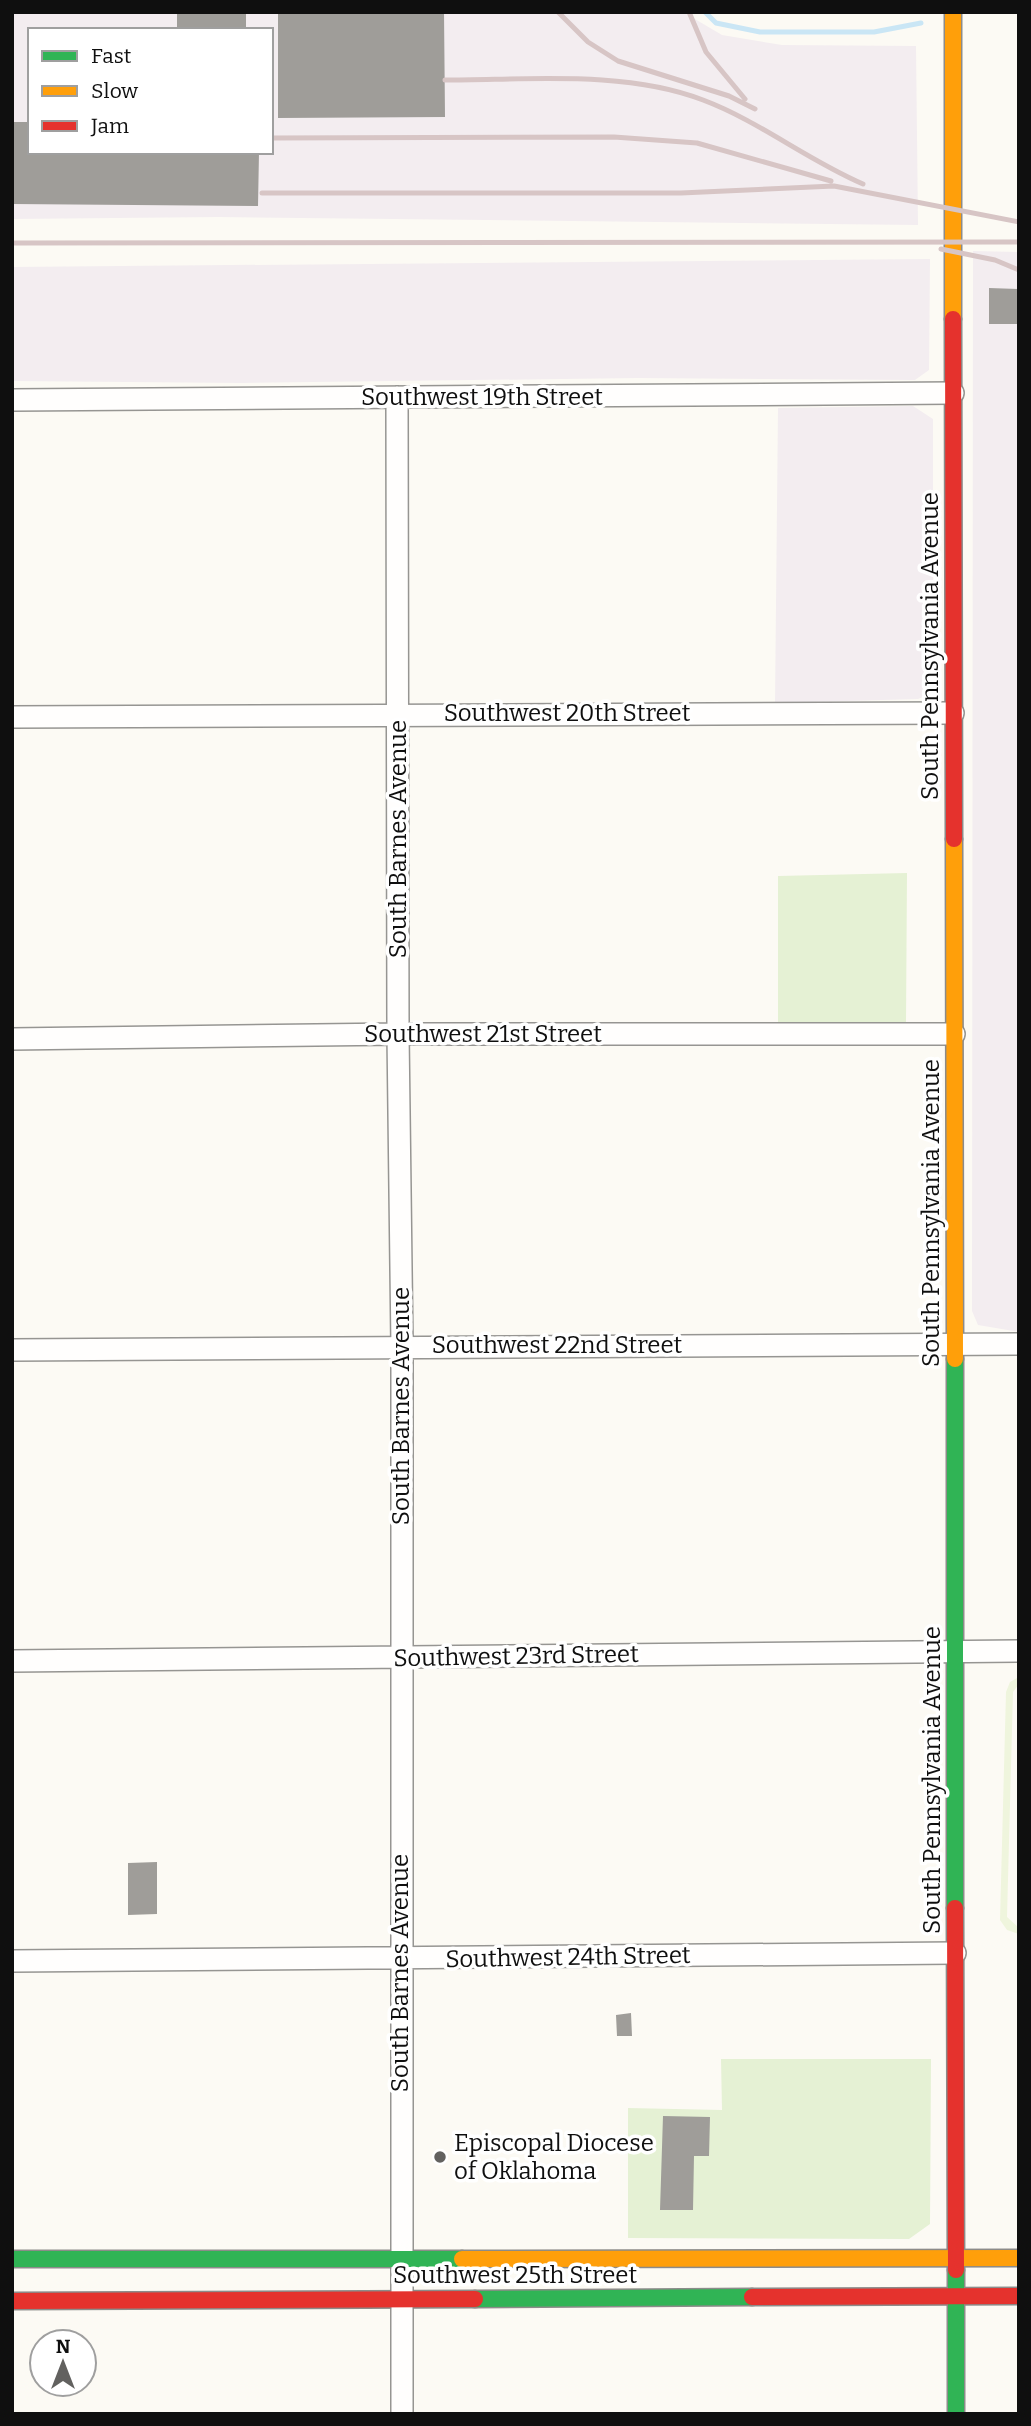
<svg xmlns="http://www.w3.org/2000/svg" width="1031" height="2426" viewBox="0 0 1031 2426" font-family="Bitter,serif">
	<rect width="100%" height="100%" fill="#fcfaf4"/>
	<!-- industrial -->
	<path fill="#f3edf0" fill-rule="evenodd" d="M12,12H683L722,35L782,45L916,46L918,225L219,217L12,219ZM30,30H271V152H30Z
		M973,251L1019,252V1332L978,1325L972,1311Z
		M930,259L929,370L915,380L638,378L242,383L12,381V267Z
		M913,406L933,419V693L918,699L775,703L778,408Z"/>
	<!-- green -->
	<path fill="#e5f1d4" d="M907,873L906,1023L778,1022V876Z
		M721,2059H931L930,2224L909,2239L628,2238V2108L722,2110Z"/>
	<!-- pitch -->
	<path fill="#eff5dd" d="M1019,1677V1684L1013,1692L1007,1917L1019,1928V1934L1007,1930L1000,1920L1006,1692L1010,1682Z"/>
	<g fill="none" stroke-linecap="round" stroke-linejoin="round">
		<!-- stream -->
		<path stroke="#cae6f5" stroke-width="5" d="M705,12L716,23L760,32H874L921,23"/>
	</g>
	<!-- building -->
	<path fill="#9f9d99" d="M177,12H246V30H177Z
		M278,12H444L445,117L278,118Z
		M12,122H30V152H259L258,206L12,204Z
		M989,288L1019,289V324H989Z
		M157,1862V1914L128,1915V1863Z
		M631,2013L632,2036H617L616,2015Z
		M663,2116L710,2117L709,2156H694L693,2210H660Z"/>
	<g fill="none" stroke-linecap="round" stroke-linejoin="round">
		<!-- street casing -->
		<g stroke="#969592" stroke-width="24">
			<path id="street" d="M397,397L398,1034L402,1346V2414
				M12,400L953,393
				M12,717L953,713
				M12,1039L398,1034H954
				M12,1350L1019,1344
				M12,1661L1019,1651
				M12,1961L955,1953"/>
		</g>
		<!-- fast casing -->
		<g stroke="#8c8b89" stroke-width="19">
			<path id="fast" d="M955,1359V1908
				M12,2259H462
				M956,2270V2414
				M475,2299L752,2297"/>
		</g>
		<!-- slow casing -->
		<g stroke="#8c8b89" stroke-width="19">
			<path id="slow" d="M953,12V319
				M954,839L955,1359
				M462,2259L1019,2258"/>
		</g>
		<!-- jam casing -->
		<g stroke="#8c8b89" stroke-width="19">
			<path id="jam" d="M953,319L954,839
				M955,1908L956,2270
				M752,2297L1019,2296
				M12,2301L475,2299"/>
		</g>
		<!-- street -->
		<use href="#street" stroke="#fffefd" stroke-width="21"/>
		<!-- fast -->
		<use href="#fast" stroke="#30b455" stroke-width="16"/>
		<!-- slow -->
		<use href="#slow" stroke="#ff9f0a" stroke-width="16"/>
		<!-- jam -->
		<use href="#jam" stroke="#e5322d" stroke-width="16"/>
		<!-- rail -->
		<path stroke="#d7c5c5" stroke-width="5" d="M558,12L588,42L618,61L729,96L755,109
			M689,12L706,52L745,99
			M445,80C527,80 626,70 703,100C759,121 807,160 863,184
			M271,138L614,137L697,143L831,181
			M262,193H681L834,186L1019,222
			M12,243L1019,242
			M941,249L995,260L1019,270"/>
	</g>
	<!-- markers -->
	<circle fill="#62615f" stroke="#fff" stroke-width="2.5" cx="440" cy="2157" r="7"/>
	<g text-anchor="middle" stroke-width="7" stroke-linejoin="round" paint-order="stroke">
		<!-- street labels -->
		<g font-size="24" fill="#0f0f0f" stroke="#fff">
			<text x="482" y="405">Southwest 19th Street</text>
			<text transform="translate(930 646) rotate(-90)" y="8">South Pennsylvania Avenue</text>
			<text x="567" y="721">Southwest 20th Street</text>
			<text transform="translate(398 839) rotate(-90)" y="8">South Barnes Avenue</text>
			<text x="483" y="1042">Southwest 21st Street</text>
			<text transform="translate(931 1213) rotate(-90)" y="8">South Pennsylvania Avenue</text>
			<text x="557" y="1353">Southwest 22nd Street</text>
			<text transform="translate(401 1406) rotate(-90)" y="8">South Barnes Avenue</text>
			<text transform="translate(516 1656) rotate(-1)" y="8">Southwest 23rd Street</text>
			<text transform="translate(932 1780) rotate(-90)" y="8">South Pennsylvania Avenue</text>
			<text transform="translate(568 1957) rotate(-1)" y="8">Southwest 24th Street</text>
			<text transform="translate(400 1973) rotate(-90)" y="8">South Barnes Avenue</text>
			<text x="515" y="2283">Southwest 25th Street</text>
		</g>
		<!-- poi labels -->
		<g font-size="24" fill="#0f0f0f" stroke="#fff" text-anchor="start">
			<text x="454" y="2151">Episcopal Diocese<tspan x="454" dy="28">of Oklahoma</tspan></text>
		</g>
	</g>
	<!-- border -->
	<rect width="1031" height="2426" fill="none" stroke="#0f0f0f" stroke-width="28"/>
	<!-- legend -->
	<rect x="28" y="28" width="245" height="126" fill="#ffffff" stroke="#9f9f9f" stroke-width="2"/>
	<rect x="42" y="51" width="35" height="10" fill="#30b455" stroke="#9f9f9f" stroke-width="2"/>
	<text x="91" y="63" font-size="21" fill="#0f0f0f">Fast</text>
	<rect x="42" y="86" width="35" height="10" fill="#ff9f0a" stroke="#9f9f9f" stroke-width="2"/>
	<text x="91" y="98" font-size="21" fill="#0f0f0f">Slow</text>
	<rect x="42" y="121" width="35" height="10" fill="#e5322d" stroke="#9f9f9f" stroke-width="2"/>
	<text x="91" y="133" font-size="21" fill="#0f0f0f">Jam</text>
	<!-- north arrow -->
	<g transform="translate(63 2363)"><circle r="33" fill="#ffffff" stroke="#9f9f9f" stroke-width="2"/>
	<path d="M0-5L12 26L0 18L-12 26Z" fill="#62615f"/>
	<text y="-10" font-size="19" font-weight="bold" text-anchor="middle" fill="#0f0f0f">N</text>
	</g>
</svg>
